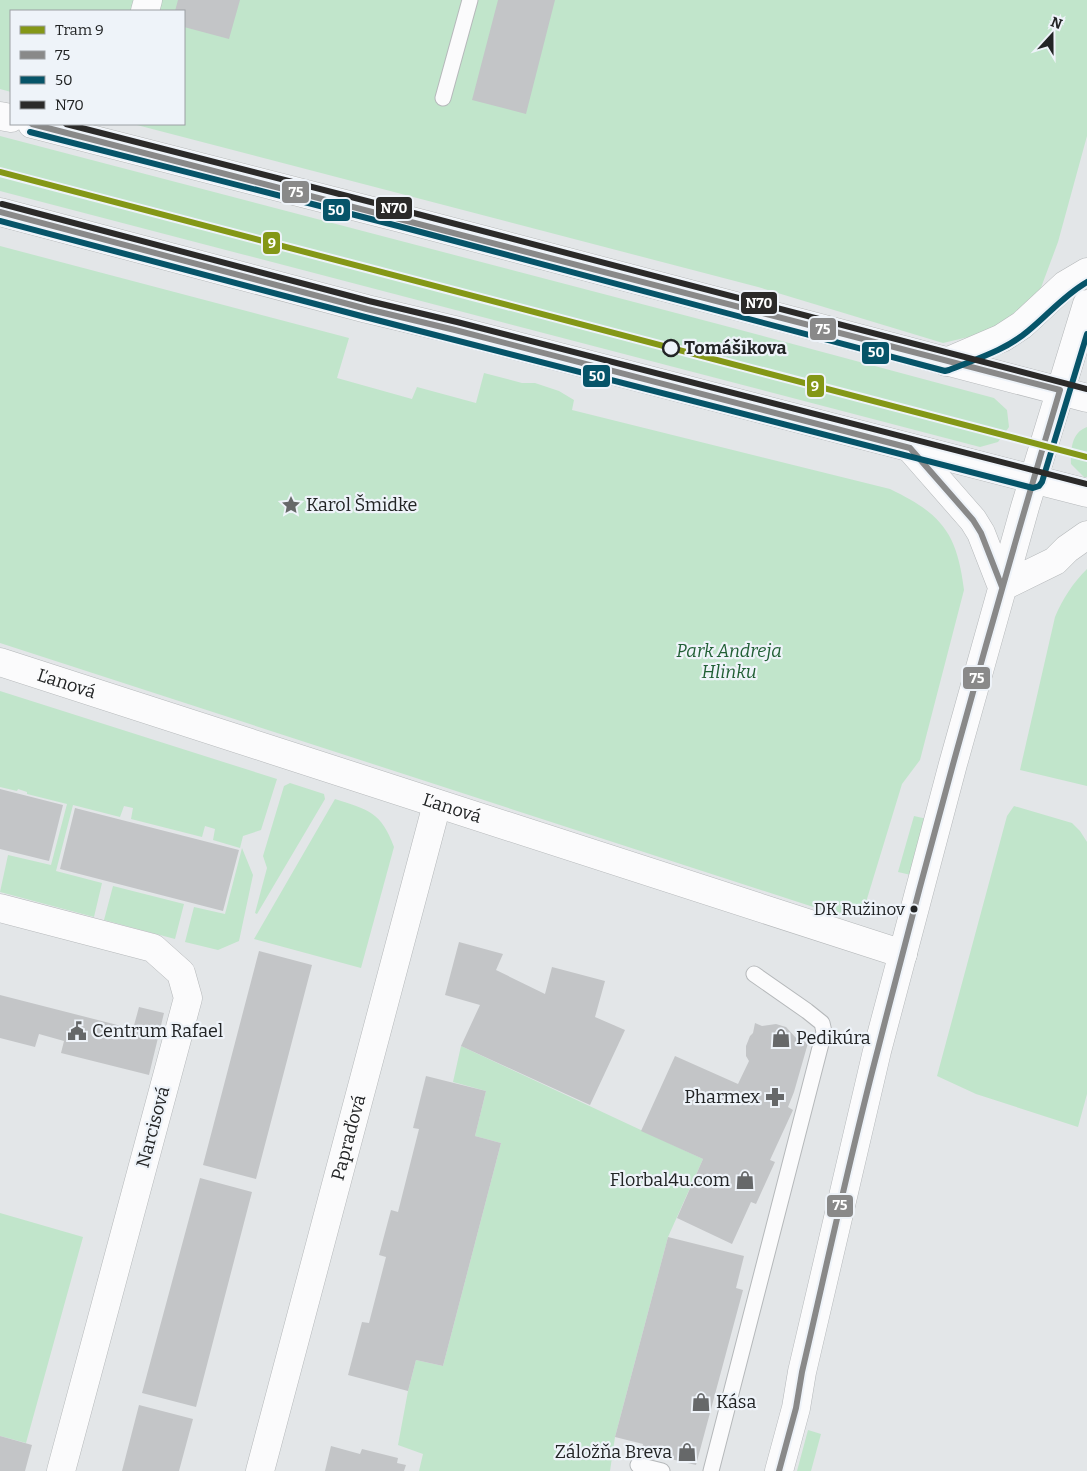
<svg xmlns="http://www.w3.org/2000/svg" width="1087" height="1471" viewBox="0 0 1087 1471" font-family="Bitter,serif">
	<rect width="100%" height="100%" fill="#e3e6e8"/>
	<!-- green -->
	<path fill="#c1e5cb" d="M0,0H1087V136L1058,242L1039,293L998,330L943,343L758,287L133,124H184V11H11V92L0,89Z
		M0,136L718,324L994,398L1007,410L1009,427L998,442L980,447L0,191Z
		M0,246L349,338L337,378L412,399L417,387L476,403L484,373L522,383H535L559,391L574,400L572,410L890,489C942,514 957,533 964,590L920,760L902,784L863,912L838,915L0,643Z
		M1087,427V477H1084L1071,464C1071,449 1071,433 1087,427Z
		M1087,569V786L1020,770L1055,617C1063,598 1073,583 1087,569Z
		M0,691L277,779L261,830L243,836L240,848L213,840L215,829L205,826L202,837L131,819L133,808L124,806L120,817L73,805L56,871L102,883L94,917L0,892L8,855L51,865L67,804L27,794V792L18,789L17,791L0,787Z
		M290,783L324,794L325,799L257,914L255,913L267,868L263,856L284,786Z
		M335,799C369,810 381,812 394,847L361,968L254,939Z
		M1014,806L1072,823L1080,831L1087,842V1094L1078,1127L976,1094L937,1076L1007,816Z
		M914,816L927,819L911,875L898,872Z
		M242,848L253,875L239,941L218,950L185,942L194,907L225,914Z
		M113,886L184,904L175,939L104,920Z
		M461,1046L703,1159L668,1237L615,1437L610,1471H419L423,1454L398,1445L408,1391L416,1360L443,1366L501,1143L475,1136L486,1091L453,1082Z
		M0,1213L83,1237L26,1443L0,1436Z
		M808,1430L821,1434L811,1471H797Z"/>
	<!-- building -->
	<path fill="#c3c5c7" d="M178,0H240L229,39L184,27V11H175Z
		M498,0H555L526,114L472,100Z
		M0,789L63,805L49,861L0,849Z
		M75,808L239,850L223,911L60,869Z
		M459,942L503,954L496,970L545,994L552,967L605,981L595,1017L625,1030L590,1105L461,1046L480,1005L445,995Z
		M259,951L312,965L256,1179L203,1165Z
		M0,995L133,1029L139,1007L164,1013L149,1075L61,1053L64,1041L39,1034L35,1047L0,1038Z
		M755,1023L762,1026L776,1024L786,1027L797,1039L808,1043L794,1092L788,1107L793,1110L770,1160L775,1162L756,1204L751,1202L732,1244L677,1218L703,1159L641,1131L675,1056L738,1084L749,1061L746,1056V1046L750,1036L753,1033Z
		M426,1076L486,1091L475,1136L501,1143L443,1366L416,1360L408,1391L348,1375L362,1322L369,1323L386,1257L379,1255L391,1210L398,1212L419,1129L413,1128Z
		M200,1178L252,1192L196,1407L142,1393Z
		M668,1237L744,1256L736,1288L743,1290L696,1465L641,1452L643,1444L615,1437Z
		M139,1405L193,1419L179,1471H122Z
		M0,1436L32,1445L25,1471H0Z
		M331,1446L360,1454L362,1449L398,1458L397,1463L406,1465L404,1471H325Z"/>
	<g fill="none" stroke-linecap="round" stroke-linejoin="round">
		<!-- service casing -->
		<g stroke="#b5b8ba" stroke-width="17">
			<path id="service" d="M443,98L470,0
				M638,1465L662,1471
				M711,1471L824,1032L822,1023L807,1011L754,974"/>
		</g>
		<!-- minor casing -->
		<g stroke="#b5b8ba" stroke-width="29">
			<g id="minor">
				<path d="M145,11L148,0"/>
				<path id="s1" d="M0,662L903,954"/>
				<path d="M0,908L153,948L181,973L188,998L61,1471"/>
				<path id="s2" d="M260,1471L437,804"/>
			</g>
		</g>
		<!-- tertiary casing -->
		<g stroke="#b5b8ba" stroke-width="29">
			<path id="tertiary" d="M0,116L11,118
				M32,124L400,218L1087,398
				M0,212L367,309L455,330L1087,493"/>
		</g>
		<!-- secondary casing -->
		<g stroke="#b5b8ba" stroke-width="29">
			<path id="secondary" d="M946,362L1002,338L1022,325L1065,285L1087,272
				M910,448L973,520L981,533L1002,587
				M1002,587L1055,561L1067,549L1087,535
				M779,1471L796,1408L802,1372L877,1051L953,764L1025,507L1087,304"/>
		</g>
		<!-- service -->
		<use href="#service" stroke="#fbfbfc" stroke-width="15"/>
		<!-- minor -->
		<use href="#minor" stroke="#fbfbfc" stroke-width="28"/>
		<!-- tertiary -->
		<use href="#tertiary" stroke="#fbfbfc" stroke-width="28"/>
		<!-- secondary -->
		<use href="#secondary" stroke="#fbfbfc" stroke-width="28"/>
		<!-- bus-1 casing -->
		<g stroke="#eef3f9" stroke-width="10">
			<path id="bus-1" d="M32,124L1060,390C995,608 934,828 878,1049C850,1156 827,1264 802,1372L796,1408L779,1471
				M0,212L367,309L455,330L910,448L973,520L981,533L1002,587"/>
		</g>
		<!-- bus-2 casing -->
		<g stroke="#eef3f9" stroke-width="10">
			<path id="bus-2" d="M30,132L398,226L945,371L949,370C976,359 1006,350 1028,331C1049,314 1063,296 1087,282
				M0,221L365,317L1033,488L1039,486L1042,482L1087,334"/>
		</g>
		<!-- bus-3 casing -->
		<g stroke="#eef3f9" stroke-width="10">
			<path id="bus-3" d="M66,124L402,210L1087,389
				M2,204L369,301L457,322L1087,484"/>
		</g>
		<!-- bus-1 -->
		<use href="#bus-1" stroke="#898989" stroke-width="6"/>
		<!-- bus-2 -->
		<use href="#bus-2" stroke="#065469" stroke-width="6"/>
		<!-- bus-3 -->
		<use href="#bus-3" stroke="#2b2a29" stroke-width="6"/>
		<!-- tram-1 casing -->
		<g stroke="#eef3f9" stroke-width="10">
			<path id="tram-1" d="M0,172L1087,457"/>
		</g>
		<!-- tram-1 -->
		<use href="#tram-1" stroke="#849717" stroke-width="6"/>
	</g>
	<!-- icons -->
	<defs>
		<g id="sight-bare" transform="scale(1.5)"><path d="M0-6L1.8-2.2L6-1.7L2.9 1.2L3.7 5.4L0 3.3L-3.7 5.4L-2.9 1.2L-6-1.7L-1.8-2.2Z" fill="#666869" stroke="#eef3f9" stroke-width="2.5" paint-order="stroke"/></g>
		<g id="civic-bare" transform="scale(1.5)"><path d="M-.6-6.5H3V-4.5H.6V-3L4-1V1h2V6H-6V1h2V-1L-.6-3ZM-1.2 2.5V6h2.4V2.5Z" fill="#666869" stroke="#eef3f9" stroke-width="2.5" paint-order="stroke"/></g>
		<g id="shop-bare" transform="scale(1.5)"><path d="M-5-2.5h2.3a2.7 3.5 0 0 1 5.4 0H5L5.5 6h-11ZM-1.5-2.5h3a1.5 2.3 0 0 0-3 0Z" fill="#666869" stroke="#eef3f9" stroke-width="2.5" paint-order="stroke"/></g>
		<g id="pharmacy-bare" transform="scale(1.5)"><path d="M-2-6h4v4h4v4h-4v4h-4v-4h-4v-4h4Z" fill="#666869" stroke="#eef3f9" stroke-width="2.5" paint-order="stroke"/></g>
	</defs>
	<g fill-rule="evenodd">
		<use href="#sight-bare" x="291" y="505"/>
		<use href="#civic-bare" x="77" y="1031"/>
		<use href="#shop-bare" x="781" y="1038"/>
		<use href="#pharmacy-bare" x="775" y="1097"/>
		<use href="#shop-bare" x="745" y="1180"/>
		<use href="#shop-bare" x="701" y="1402"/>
		<use href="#shop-bare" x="687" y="1452"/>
	</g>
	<!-- markers -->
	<circle fill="#eef3f9" stroke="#222425" stroke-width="2.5" cx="671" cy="348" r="8"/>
	<circle fill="#222425" stroke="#eef3f9" stroke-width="2" cx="914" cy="909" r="4.5"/>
	<g text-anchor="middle" stroke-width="4.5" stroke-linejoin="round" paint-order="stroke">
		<!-- bus labels -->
		<g font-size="17" fill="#222425" stroke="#eef3f9" text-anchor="end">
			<text x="905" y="915">DK Ružinov</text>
		</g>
		<!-- stop labels -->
		<g font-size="18" font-weight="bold" fill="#222425" stroke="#eef3f9" text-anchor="start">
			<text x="684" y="354">Tomášikova</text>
		</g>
		<!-- poi labels -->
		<g font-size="18" fill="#222425" stroke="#eef3f9" text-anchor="start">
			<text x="306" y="511">Karol Šmidke</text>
			<text x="92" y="1037">Centrum Rafael</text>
			<text x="796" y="1044">Pedikúra</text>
			<text x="760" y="1103" text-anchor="end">Pharmex</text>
			<text x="730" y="1186" text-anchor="end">Florbal4u.com</text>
			<text x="716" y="1408">Kása</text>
			<text x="672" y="1458" text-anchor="end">Záložňa Breva</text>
		</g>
		<!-- park labels -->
		<g font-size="18" font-style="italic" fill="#215f35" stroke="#eef3f9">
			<text x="729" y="657">Park Andreja<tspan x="729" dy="21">Hlinku</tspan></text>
		</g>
		<!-- street labels -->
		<g font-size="18" fill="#222425" stroke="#eef3f9">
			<text dy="6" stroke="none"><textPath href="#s1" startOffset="70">Ľanová</textPath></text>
			<text dy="6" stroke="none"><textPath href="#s1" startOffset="475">Ľanová</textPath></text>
			<text transform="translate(153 1127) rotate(-75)" y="6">Narcisová</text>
			<text dy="6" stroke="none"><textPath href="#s2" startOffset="345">Papraďová</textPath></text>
		</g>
	</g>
	<g stroke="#eef3f9" stroke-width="2">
		<rect x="281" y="180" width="29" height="24" rx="5" fill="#898989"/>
		<rect x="375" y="196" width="38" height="24" rx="5" fill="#2b2a29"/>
		<rect x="322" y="198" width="29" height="24" rx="5" fill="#065469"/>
		<rect x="262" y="231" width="19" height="24" rx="5" fill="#849717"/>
		<rect x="740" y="291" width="38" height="24" rx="5" fill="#2b2a29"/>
		<rect x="809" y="317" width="28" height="24" rx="5" fill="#898989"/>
		<rect x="861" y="341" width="29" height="24" rx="5" fill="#065469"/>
		<rect x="582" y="364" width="29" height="24" rx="5" fill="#065469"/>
		<rect x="806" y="374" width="19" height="24" rx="5" fill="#849717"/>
		<rect x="962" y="666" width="29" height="24" rx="5" fill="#898989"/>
		<rect x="826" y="1194" width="28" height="24" rx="5" fill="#898989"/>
	</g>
	<g font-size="14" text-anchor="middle" font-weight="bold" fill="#fff">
		<text x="296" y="197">75</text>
		<text x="394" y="213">N70</text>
		<text x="336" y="215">50</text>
		<text x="272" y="248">9</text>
		<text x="759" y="308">N70</text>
		<text x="823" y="334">75</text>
		<text x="876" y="357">50</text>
		<text x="597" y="381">50</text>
		<text x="815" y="391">9</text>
		<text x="977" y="683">75</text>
		<text x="840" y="1210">75</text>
	</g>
	<!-- legend -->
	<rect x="10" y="10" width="175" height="115" fill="#eef3f9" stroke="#9ca0a4"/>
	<rect x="20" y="26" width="25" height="8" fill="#849717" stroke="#9ca0a4"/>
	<text x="55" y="35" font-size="15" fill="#222425">Tram 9</text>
	<rect x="20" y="51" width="25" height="8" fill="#898989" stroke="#9ca0a4"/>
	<text x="55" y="60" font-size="15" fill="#222425">75</text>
	<rect x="20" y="76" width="25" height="8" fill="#065469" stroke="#9ca0a4"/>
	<text x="55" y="85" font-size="15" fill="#222425">50</text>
	<rect x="20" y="101" width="25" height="8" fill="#2b2a29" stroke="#9ca0a4"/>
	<text x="55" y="110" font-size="15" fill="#222425">N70</text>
	<!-- north arrow -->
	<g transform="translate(1052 35) rotate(21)" stroke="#eef3f9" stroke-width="4" paint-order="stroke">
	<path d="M0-4L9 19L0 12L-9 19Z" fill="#222425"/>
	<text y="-8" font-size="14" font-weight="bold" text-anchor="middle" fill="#222425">N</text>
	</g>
</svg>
